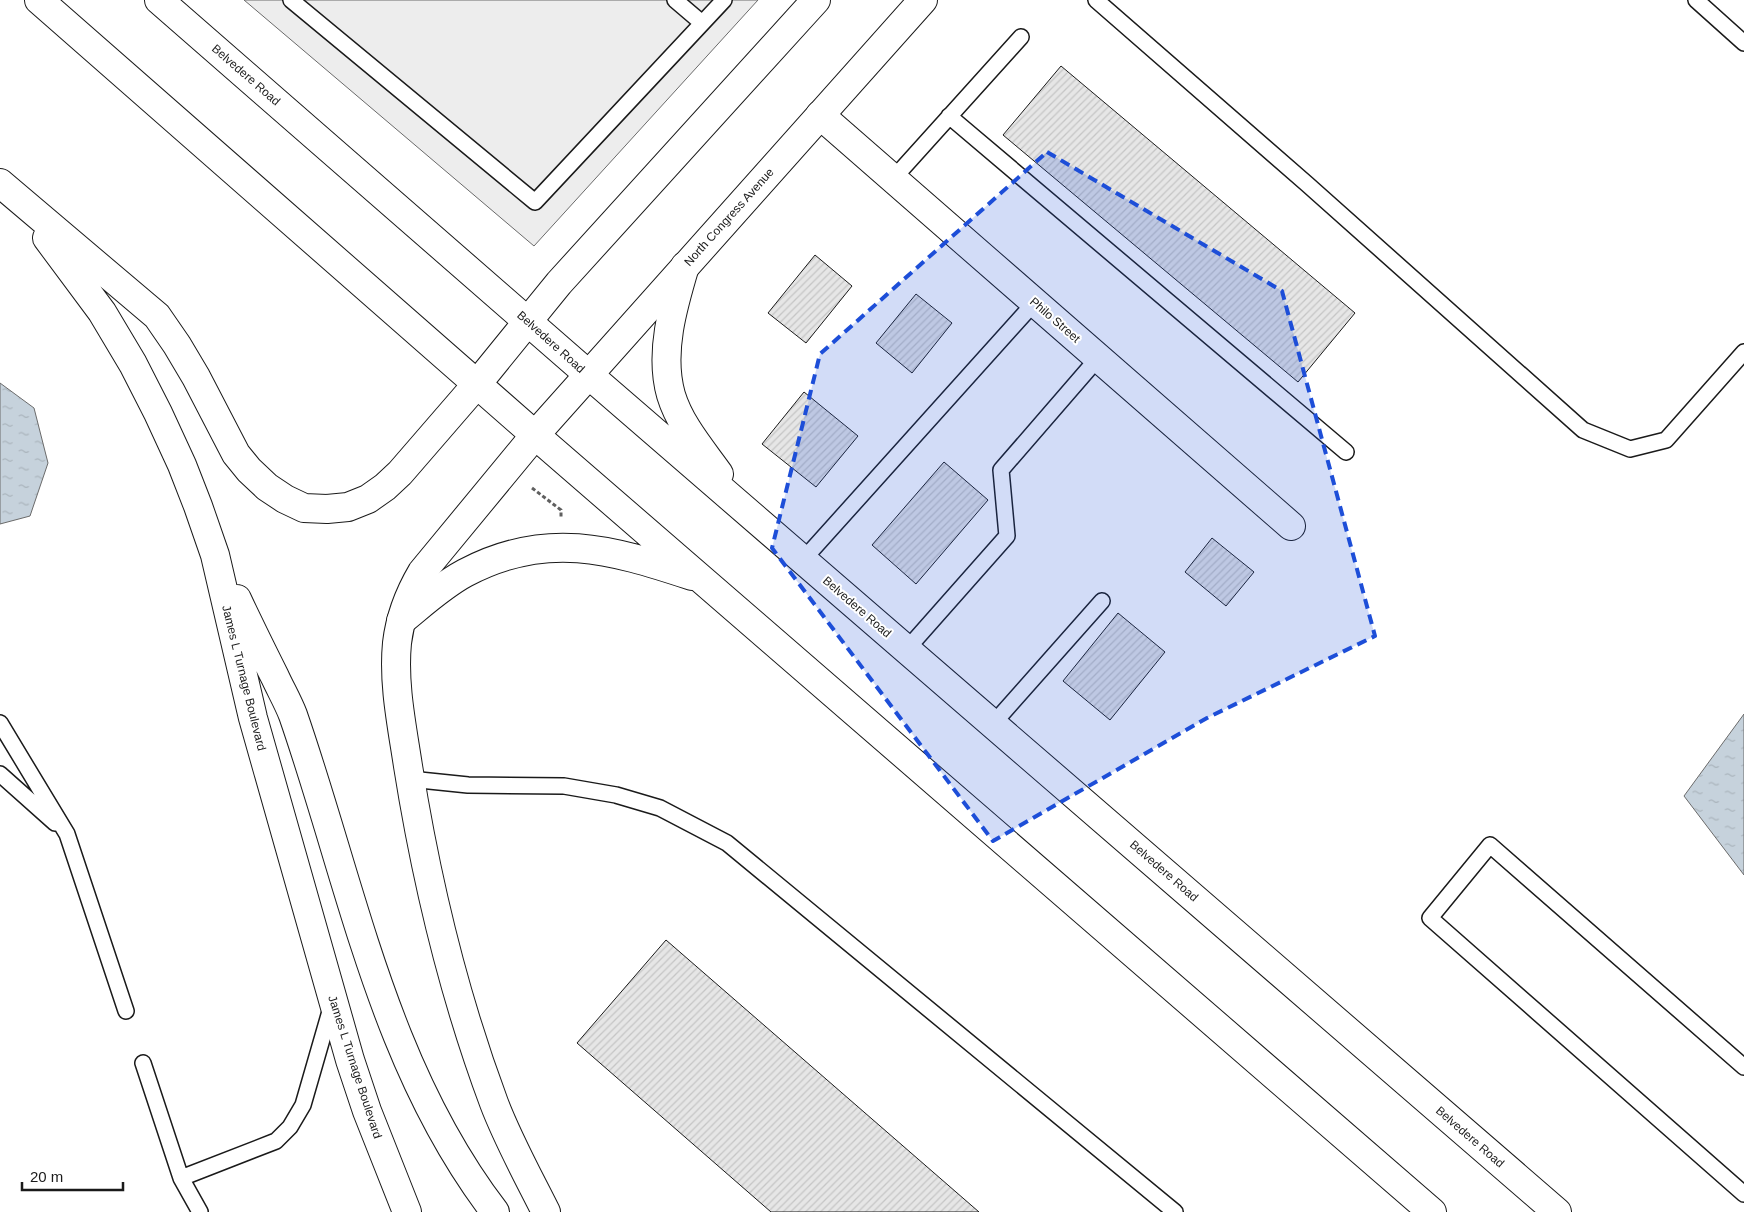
<svg xmlns="http://www.w3.org/2000/svg" width="1744" height="1212" viewBox="0 0 1744 1212" font-family="Helvetica,sans-serif">
	<defs>
		<pattern id="water-ripples" width="26" height="14" patternUnits="userSpaceOnUse" patternTransform="scale(1.25)"><rect width="26" height="14" fill="#c6d2dc"/><path d="M2 4q2-2 4 0t4 0M15 11q2-2 4 0t4 0" fill="none" stroke="#aab4bc"/></pattern>
		<pattern id="building-hatch" width="6" height="6" patternUnits="userSpaceOnUse" patternTransform="scale(1.25)"><rect width="6" height="6" fill="#e6e6e6"/><path d="M-1 1l2-2M0 6l6-6M5 7l2-2" fill="none" stroke="#c5c5c5"/></pattern>
	</defs>
	<rect width="100%" height="100%" fill="#fff"/>
	<!-- parking -->
	<path fill="#ededed" stroke="#6a6a6a" d="M244,0H758L534,246Z"/>
	<!-- water -->
	<path fill="url(#water-ripples)" stroke="#6a6a6a" d="M0,383L34,408L48,463L30,516L0,524Z
		M1744,714V875L1684,796Z"/>
	<!-- building -->
	<path fill="url(#building-hatch)" stroke="#1a1a1a" d="M1061,66L1355,313L1298,382L1003,135Z
		M815,255L852,286L806,343L768,313Z
		M916,294L952,323L912,373L876,343Z
		M804,392L858,436L816,487L762,444Z
		M944,462L988,500L916,584L872,545Z
		M1212,538L1254,572L1226,606L1185,572Z
		M1118,613L1165,652L1110,720L1063,681Z
		M666,940L979,1212H771L577,1043Z"/>
	<g fill="none" stroke-linecap="round" stroke-linejoin="round">
		<!-- service casing -->
		<g stroke="#1a1a1a" stroke-width="18">
			<path id="service" d="M291,0L535,202L724,0
				M675,0L702,23
				M1096,0L1307,184L1583,430L1630,449L1666,440L1744,352
				M1696,0L1744,43
				M949,116L1346,452
				M893,179L1021,37
				M803,560L1035,302
				M907,649L1007,536L1001,470L1098,358
				M0,723L67,834L126,1011
				M993,724L1102,601
				M0,774L55,823
				M410,779L468,785L564,786L616,795L660,808L727,843L1175,1212
				M143,1063L181,1178L200,1212
				M1744,1067L1490,845L1430,918L1744,1194
				M181,1178L276,1141L290,1127L303,1105L331,1008"/>
		</g>
		<!-- minor casing -->
		<g stroke="#1a1a1a" stroke-width="30">
			<path id="minor" d="M820,115L1291,526"/>
		</g>
		<!-- tertiary casing -->
		<g stroke="#1a1a1a" stroke-width="30">
			<path id="tertiary" d="M0,183L157,316L177,345L196,377L236,454L249,470L267,487L285,499L304,508L327,509L348,507L368,499L385,487L400,473L477,384L559,283L816,0
				M47,238L102,312L133,364L158,413L182,465L198,506L215,555L253,718L350,1060L367,1111L407,1212
				M237,599C249,625 262,651 275,677C281,690 288,702 293,715C352,885 383,1066 495,1212
				M546,1212C528,1176 508,1140 494,1103C454,996 426,879 408,766C402,726 393,684 397,643C400,617 409,594 422,572L535,435L923,0"/>
		</g>
		<!-- primary casing -->
		<g stroke="#1a1a1a" stroke-width="30">
			<path id="primary" d="M39,0L535,435L1432,1212
				M159,0L589,375L1557,1212
				M685,266C673,306 659,353 671,395C680,425 702,450 719,474
				M401,621C421,605 441,586 465,573C546,530 610,549 692,576"/>
		</g>
		<!-- path -->
		<path stroke="#5f5f5f" stroke-width="3" stroke-dasharray="4 2.5" stroke-linecap="butt" d="M532,488L561,510V518"/>
		<!-- service -->
		<use href="#service" stroke="#fff" stroke-width="15"/>
		<!-- minor -->
		<use href="#minor" stroke="#fff" stroke-width="28"/>
		<!-- tertiary -->
		<use href="#tertiary" stroke="#fff" stroke-width="28"/>
		<!-- primary -->
		<use href="#primary" stroke="#fff" stroke-width="28"/>
	</g>
	<!-- marked area -->
	<path fill="#1d4ed8" fill-opacity="0.2" stroke="#1d4ed8" stroke-width="4" stroke-dasharray="10 6" stroke-linejoin="round" d="M1047,152L1282,291L1375,636L1207,718L993,841L772,548L820,354Z"/>
	<g text-anchor="middle" stroke-width="4" stroke-linejoin="round" paint-order="stroke">
		<!-- street labels -->
		<g font-size="12" fill="#1a1a1a" stroke="#fff">
			<text transform="translate(246 75) rotate(41)" y="4">Belvedere Road</text>
			<text transform="translate(729 217) rotate(-48)" y="4">North Congress Avenue</text>
			<text transform="translate(1055 320) rotate(41)" y="4">Philo Street</text>
			<text transform="translate(551 342) rotate(42)" y="4">Belvedere Road</text>
			<text transform="translate(857 607) rotate(41)" y="4">Belvedere Road</text>
			<text transform="translate(244 678) rotate(76)" y="4">James L Turnage Boulevard</text>
			<text transform="translate(1164 871) rotate(41)" y="4">Belvedere Road</text>
			<text transform="translate(355 1067) rotate(72)" y="4">James L Turnage Boulevard</text>
			<text transform="translate(1470 1137) rotate(41)" y="4">Belvedere Road</text>
		</g>
	</g>
	<!-- scale -->
	<path d="M22 1182v8h101v-8" fill="none" stroke="#1a1a1a" stroke-width="2.5"/>
	<text x="30" y="1182" font-size="15" fill="#1a1a1a" stroke="#ffffff" stroke-width="4" paint-order="stroke">20 m</text>
</svg>
